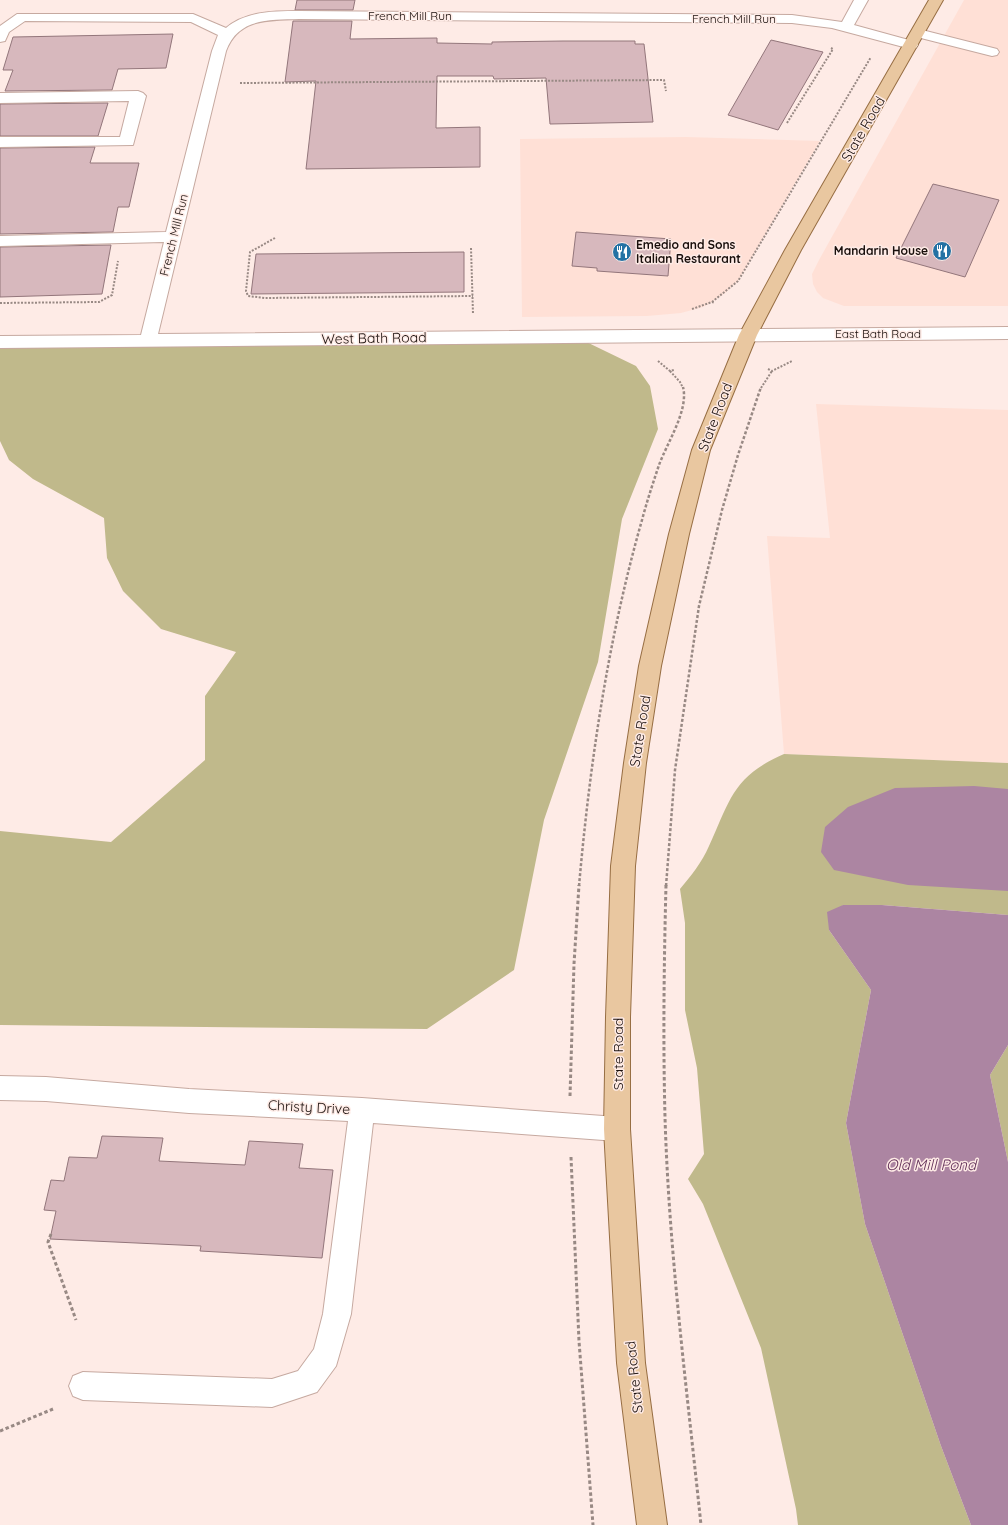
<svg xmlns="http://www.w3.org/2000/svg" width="1008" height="1525" viewBox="0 0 1008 1525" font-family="Quicksand,sans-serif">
	<rect width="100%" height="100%" fill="#feebe6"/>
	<!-- built -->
	<path fill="#ffe0d6" d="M964,0H1008V306H844L823,298L817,292L813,284L812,274L819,260Z
		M686,137L820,141L738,281L725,293L712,302L703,307L681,313L647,316L522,317L520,139Z
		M816,404L1008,410V763L784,754L767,536L830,538Z"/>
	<!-- forest -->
	<path fill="#c0b98b" d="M572,335L636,366L650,386L658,429L622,519L598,662L544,820L514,970L427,1029L0,1025V831L111,842L205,760V696L236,652L161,629L123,591L107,558L104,518L33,479L9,460L0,441V342Z
		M784,754L1008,763V915L882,905H843L829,930L871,990L846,1123L865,1224L941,1446L971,1525H798L796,1509L761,1348L703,1204L688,1179L704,1154L697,1068L685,1010V923L680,889C691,876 702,862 709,846C730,800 733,776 784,754Z
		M1008,1045V1162L990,1075Z"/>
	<!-- water -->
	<path fill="#ac85a2" d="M974,786L1008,789V891L908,885L834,870L821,852L825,827L848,807L895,788Z
		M843,905H882L1008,915V1045L990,1075L1008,1162V1525H971L941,1446L865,1224L846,1123L871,990L829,930L827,912Z"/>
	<!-- building -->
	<path fill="#d7b8bd" stroke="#93767b" d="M297,0H355L353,10H295Z
		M293,21H352L350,39L437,38V43L492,44V42L563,41H635V44H644L653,122L550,124L546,78L494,79L493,76H437L436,128L480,127V167L306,169L316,81L285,82Z
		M173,34L166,68L118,69L112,90L5,91L13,70H3L13,37Z
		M771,40L823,52L778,130L728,115Z
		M108,103L98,136H0V104Z
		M95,147L90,163H139L129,207H118L113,232L0,234V148Z
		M933,184L999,200L965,277L896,258Z
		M576,232L671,239L668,276L597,271V268L572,266Z
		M111,245L102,294L0,297V247Z
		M464,252V292L251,294L256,254Z
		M102,1136L163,1138L159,1161L245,1165L249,1141L303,1144L299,1168L333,1170L322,1258L200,1251L201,1246L50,1239L56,1211L44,1210L51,1180L64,1181L69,1157L97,1158Z"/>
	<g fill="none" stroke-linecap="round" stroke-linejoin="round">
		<!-- minor casing -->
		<g stroke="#c6a9a0" stroke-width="2">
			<path id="minor" d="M854,0H868L854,25L916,42L918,45L916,48L911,49L832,28L792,23L299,19C269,20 238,18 226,51L158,334L1008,327V339L0,348V336L141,335L164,242L0,246V236L166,232L212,51L218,35L191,22L25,21L9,32L5,41L0,42V26L17,14H193L226,28C246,11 274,11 299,11L792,15L842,22Z
				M918,29L997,49L999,52L997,55L992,56L913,36L911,33L913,30Z
				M138,91L143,93L146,96L133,145L0,147V137H120L129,101L0,103V93Z
				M0,1076L46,1077L189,1089L362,1098L617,1117L626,1120L630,1129L626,1138L617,1141L373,1123L351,1314L336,1366L317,1392L272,1407L83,1400L73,1396L69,1386L73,1376L83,1372L272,1379L298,1371L314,1349L323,1314L348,1121L189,1113L46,1101L0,1100Z"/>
		</g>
		<!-- major casing -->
		<g stroke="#976e43" stroke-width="2">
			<path id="major" d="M929,0H943L801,250L757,335L710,450L689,534L661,666L646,763L635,866L630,1017V1129L645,1363L667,1525H637L617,1363L604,1129L606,1017L611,866L624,763L639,666L669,534L692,450L739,335L785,250Z"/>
		</g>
		<!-- path-far2 -->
		<path stroke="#988984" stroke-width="2" stroke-dasharray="2 1.5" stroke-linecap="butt" d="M240,83L664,80L666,91
			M787,123L833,49L831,48
			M275,238L250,252L246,291L248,296L265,298L473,296
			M471,248L473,314
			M712,302L738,281L871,57
			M0,303L99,302L112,295L118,261
			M692,309L712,302L715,303
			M658,361L670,371L674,370
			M768,369L772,371L792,361
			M670,371L680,382L683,388
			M761,388L772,371"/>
		<!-- path-far1 -->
		<path stroke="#988984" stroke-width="2.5" stroke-dasharray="3 2" stroke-linecap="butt" d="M579,886C590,762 608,639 642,520C647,501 653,483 659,465C667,443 689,410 683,387
			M666,886L675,770L699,606L722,510L738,455L761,387"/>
		<!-- path -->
		<path stroke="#988984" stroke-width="3" stroke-dasharray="3.5 2.5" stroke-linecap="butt" d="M666,885C664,963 663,1040 665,1117C669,1253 687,1390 701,1525
			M570,1096L574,964L579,885
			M571,1157L579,1341L593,1525
			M51,1234L48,1242L76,1320
			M0,1431L53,1409"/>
		<!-- minor -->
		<use href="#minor" fill="#fff" fill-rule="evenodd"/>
		<!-- major -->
		<use href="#major" fill="#e9c7a0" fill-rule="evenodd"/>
	</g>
	<!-- icons -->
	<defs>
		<g id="restaurant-disc" transform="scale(1)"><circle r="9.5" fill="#2472a4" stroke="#feebe6"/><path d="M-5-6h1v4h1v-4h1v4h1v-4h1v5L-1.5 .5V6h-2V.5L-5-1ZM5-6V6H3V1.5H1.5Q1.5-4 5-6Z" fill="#fff"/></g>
	</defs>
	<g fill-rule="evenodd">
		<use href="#restaurant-disc" x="942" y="251"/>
		<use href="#restaurant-disc" x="622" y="252"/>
	</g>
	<g text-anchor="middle" stroke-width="3" stroke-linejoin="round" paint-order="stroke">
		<!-- far-street labels -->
		<g font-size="12" fill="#180e0b" stroke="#feebe6">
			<text x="410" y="20">French Mill Run</text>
			<text x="734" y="23">French Mill Run</text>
			<text transform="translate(174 235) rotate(-76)" y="4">French Mill Run</text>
			<text x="878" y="338">East Bath Road</text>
		</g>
		<!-- far-poi labels -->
		<g font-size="12" font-weight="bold" fill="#180e0b" stroke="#feebe6" text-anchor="start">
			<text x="636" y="249">Emedio and Sons<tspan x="636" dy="14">Italian Restaurant</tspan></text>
			<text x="928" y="255" text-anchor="end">Mandarin House</text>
		</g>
		<!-- street labels -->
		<g font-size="14" fill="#180e0b" stroke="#feebe6">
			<text transform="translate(863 129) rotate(-60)" y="5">State Road</text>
			<text transform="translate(374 338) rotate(-1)" y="5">West Bath Road</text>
			<text transform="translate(715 417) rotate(-69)" y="5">State Road</text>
			<text transform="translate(640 731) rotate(-81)" y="5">State Road</text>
			<text transform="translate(618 1054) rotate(-90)" y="5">State Road</text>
			<text transform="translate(309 1107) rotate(3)" y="5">Christy Drive</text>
			<text transform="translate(634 1377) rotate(-96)" y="5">State Road</text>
		</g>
		<!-- water labels -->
		<g font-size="15" font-style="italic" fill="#633059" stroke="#feebe6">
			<text x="931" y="1170">Old Mill Pond</text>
		</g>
	</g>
</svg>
